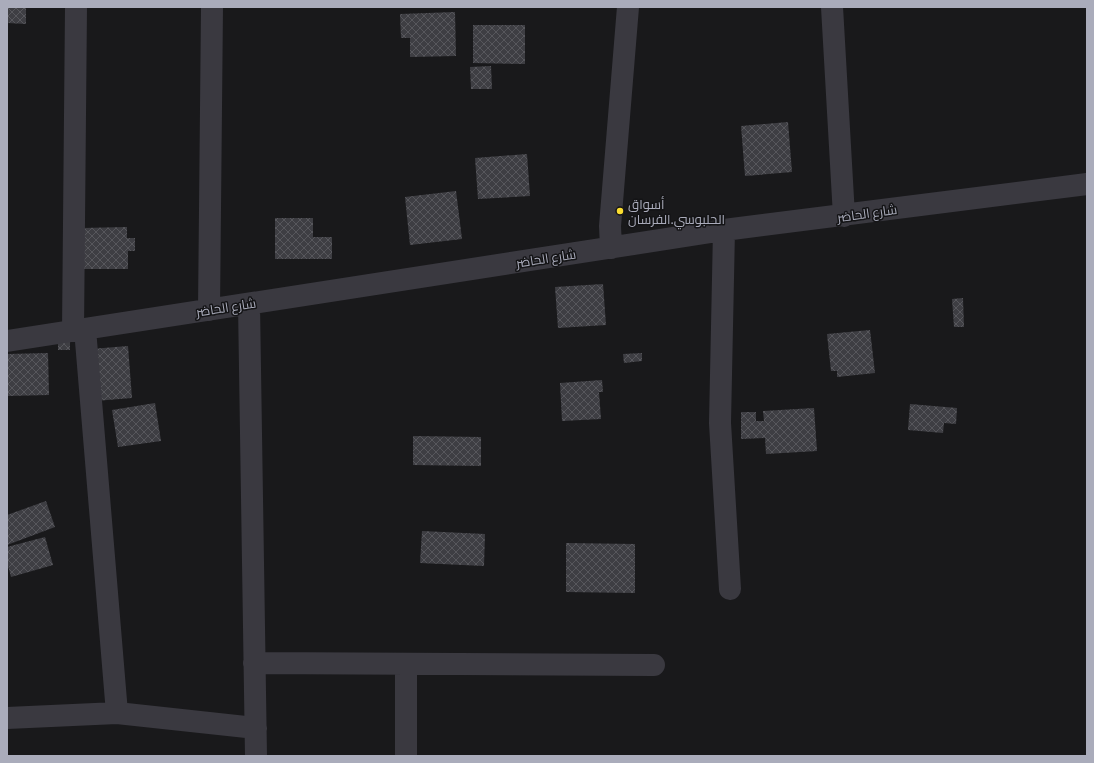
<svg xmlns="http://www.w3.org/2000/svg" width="1094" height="763" viewBox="0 0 1094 763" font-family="'Source Sans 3',Cairo,sans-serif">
	<defs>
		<pattern id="building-cross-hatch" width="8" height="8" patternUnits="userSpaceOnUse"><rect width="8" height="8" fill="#3e3e43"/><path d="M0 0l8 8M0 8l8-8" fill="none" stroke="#57575c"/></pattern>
	</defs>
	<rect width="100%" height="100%" fill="#19191b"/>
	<!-- building -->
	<path fill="url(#building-cross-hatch)" d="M7,7H26V24L7,23Z
		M455,12L456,56L410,57V38H401L400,14Z
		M473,25H525V64L473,63Z
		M491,66L492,89H471L470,67Z
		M788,122L792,172L745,176L741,126Z
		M527,154L530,196L478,199L475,158Z
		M456,191L462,239L410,245L405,197Z
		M275,218H313V237H332V259H275Z
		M127,227V238H135V251H128V269H83L82,228Z
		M603,284L606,325L558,328L555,287Z
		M963,298L964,327H954L952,299Z
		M870,330L875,373L837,377V371H831L827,334Z
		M58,339H70V350H58Z
		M128,346L132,398L95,401L91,349Z
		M48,353L49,395L7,396V354Z
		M642,353V361L624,363L623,354Z
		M602,380L603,392H599L601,419L562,421L560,383Z
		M155,403L161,441L118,447L112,410Z
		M910,404L957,408L956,424L944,423L943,433L908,430Z
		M814,408L817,451L766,454L765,438L741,439V412H756V421H764L763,411Z
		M413,436L481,437V466L413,465Z
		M46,501L55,527L7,545V515Z
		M422,531L485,534L484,566L420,563Z
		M45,537L53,565L11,577L7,562V547Z
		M566,543L635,544V593L566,592Z"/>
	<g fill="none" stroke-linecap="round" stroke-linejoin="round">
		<!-- minor -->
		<path stroke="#3a3940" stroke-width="22" d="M832,7L844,216
			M724,230L720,423L730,589
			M611,248L610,226L628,7
			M249,304L256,756
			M209,310L212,7
			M85,329L117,713
			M73,331L76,7
			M7,341L724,230L1087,184
			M254,663L654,665
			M406,664V756
			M7,718L117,713L256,728"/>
	</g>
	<!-- markers -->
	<circle fill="#fbdd30" stroke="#141416" stroke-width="1.5" cx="620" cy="211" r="4"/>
	<g text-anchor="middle" stroke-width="3" stroke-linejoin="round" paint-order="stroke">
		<!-- poi labels -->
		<g font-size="13" fill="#aaacbb" stroke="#141416" text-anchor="start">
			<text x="628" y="209">أسواق<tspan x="628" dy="15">الحلبوسي.الفرسان</tspan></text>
		</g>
		<!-- street labels -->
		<g font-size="13" fill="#aaacbb" stroke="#141416">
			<text transform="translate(867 213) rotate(-8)" y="5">شارع الحاضر</text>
			<text transform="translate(546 258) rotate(-9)" y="5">شارع الحاضر</text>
			<text transform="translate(226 307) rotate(-9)" y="5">شارع الحاضر</text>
		</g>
	</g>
	<!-- border -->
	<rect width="1094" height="763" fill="none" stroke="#aaacbb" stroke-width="16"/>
</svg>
